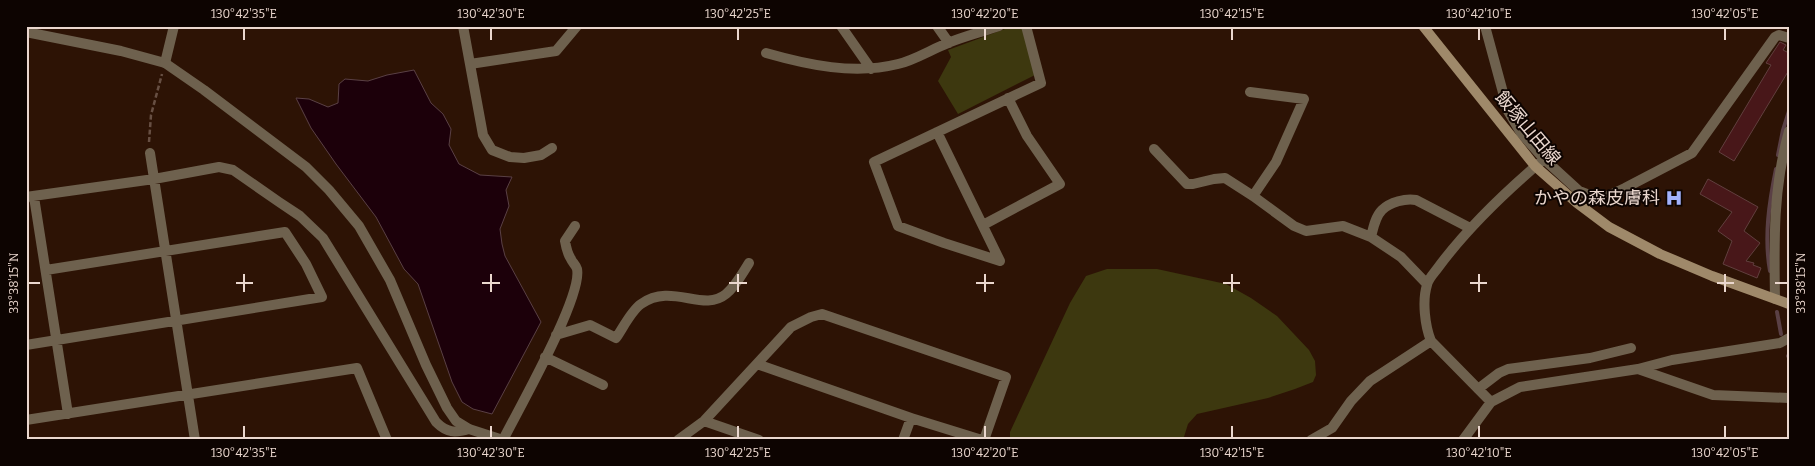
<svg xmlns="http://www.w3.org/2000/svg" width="1815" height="466" viewBox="0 0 1815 466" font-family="Bitter,'Noto Sans JP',serif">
	<rect width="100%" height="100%" fill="#2d1305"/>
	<!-- green -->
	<path fill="#3d380f" d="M1013,26L1023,28L1035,75L958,114L938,81L951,57L948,50Z
		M1107,269H1157L1226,284L1251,298L1277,316L1309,350L1315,361L1316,375L1313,382L1295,389L1268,398L1197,414L1188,424L1183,440H1010V432L1070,303L1086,276Z"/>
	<!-- water -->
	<path fill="#1c000a" stroke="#5a4045" d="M414,70L431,103L443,114L451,129L449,145L459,164L480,175L512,177L506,190L509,206L500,229L502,244L505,256L541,322L492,414L473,409L462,402L452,382L418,284L404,269L376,217L336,164L311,128L296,98L309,99L328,107L338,103L339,84L345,79L368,81L387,75Z"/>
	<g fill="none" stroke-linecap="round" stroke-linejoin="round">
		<!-- stream -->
		<path stroke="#5a4045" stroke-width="4" d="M1778,155L1783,130L1789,111
			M1770,271C1764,237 1769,203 1776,169
			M1777,312L1781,334
			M1788,356H1789"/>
	</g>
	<!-- building -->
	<path fill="#481719" stroke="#613f3e" d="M1780,42L1786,45L1783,50L1789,53V70L1734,161L1719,152L1771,65L1766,63Z
		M1708,179L1758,207L1744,231L1760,243L1746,261L1754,263L1753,265L1761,268L1757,278L1723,264L1732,241L1718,231L1732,212L1700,194Z"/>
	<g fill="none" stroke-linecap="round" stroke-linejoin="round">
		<!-- path -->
		<path stroke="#674f43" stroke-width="2.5" stroke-dasharray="5 2.5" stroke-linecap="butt" d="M149,142L151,115L162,74"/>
		<!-- minor -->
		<path stroke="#6e614e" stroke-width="10" d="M463,26L483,135L492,150L510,157L524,158L541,155L552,148
			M841,26L871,69
			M937,26L949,43
			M1485,26L1508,111L1521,133L1544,159
			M26,32L121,51L165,63L174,26
			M766,53C808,65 854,75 898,64C915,60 932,49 948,43C965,36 982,32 999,26
			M470,64L556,51L577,26
			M1250,92L1304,99L1276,162L1253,196
			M937,132L1000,261L944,243L898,226L874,162L1041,83L1026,26
			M1154,149L1187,184H1193L1214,179L1225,178L1253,196L1294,226L1306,231L1343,226L1371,237L1401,257L1427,284
			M150,153L195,440
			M26,197L154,179L219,167L233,170L279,202L300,216L323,238L436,422C447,433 455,433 469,429
			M34,197L68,414
			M983,225L1060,184L1027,136L1008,98
			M1371,237C1373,229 1375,217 1382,210C1390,202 1406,198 1416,200L1470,228
			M1775,299C1774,241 1773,188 1789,131
			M556,335L590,325L616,338C623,328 631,311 641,304C672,282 703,313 726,294C736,286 742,274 749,263
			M26,345L322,297L306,264L285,232L46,270
			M545,357L603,385
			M757,364L911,418L982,440
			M1638,369L1713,395L1789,398
			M1478,389L1499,373L1508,369L1590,358L1631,348
			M1491,402L1431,341C1425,326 1422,301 1427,285C1428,279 1434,273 1437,269C1467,228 1505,192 1544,159L1579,191L1592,196H1608L1625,188L1692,153L1775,37L1779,35L1789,38
			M26,420L357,368L387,440
			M704,421L759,440
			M503,440C518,410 583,296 577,269C576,265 572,262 571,259C567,253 566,247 565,241L575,226
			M678,440L704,421L791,327L811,317L822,314L1006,377L984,440
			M903,440L911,418
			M1311,440L1332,428L1351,401L1370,381L1431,341
			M1463,440L1491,402L1520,387L1638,369L1672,360L1780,343L1789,338"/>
		<!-- tertiary -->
		<path stroke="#6e614e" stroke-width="10" d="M165,63L204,90L306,167L329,190L359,226L390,280L426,365L447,408L456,421L469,429L503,440"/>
		<!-- secondary -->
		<path stroke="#9f896a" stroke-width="10" d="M1423,26L1535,166L1577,203L1609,227L1660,254L1712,276L1789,304"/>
	</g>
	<!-- ticks -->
	<path fill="none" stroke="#ead7ce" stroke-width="2" d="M244,28V40M491,28V40M738,28V40M985,28V40M1232,28V40M1479,28V40M1725,28V40M244,274V292M491,274V292M738,274V292M985,274V292M1232,274V292M1479,274V292M1725,274V292M28,283H40M236,283H253M482,283H500M729,283H747M976,283H994M1223,283H1240M1470,283H1487M1717,283H1734M1775,283H1788M244,426V438M491,426V438M738,426V438M985,426V438M1232,426V438M1479,426V438M1725,426V438"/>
	<!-- icons -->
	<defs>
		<g id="hospital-bare" transform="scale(1.35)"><path d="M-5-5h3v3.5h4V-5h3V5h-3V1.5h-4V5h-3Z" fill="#a2b2fd" stroke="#0d0401" stroke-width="2.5" paint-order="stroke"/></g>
	</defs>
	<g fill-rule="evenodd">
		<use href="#hospital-bare" x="1674" y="198"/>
	</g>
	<g text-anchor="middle" stroke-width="4" stroke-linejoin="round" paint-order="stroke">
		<!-- street labels -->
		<g font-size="18" fill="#ead7ce" stroke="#0d0401">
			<text transform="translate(1528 128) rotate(50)" y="6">飯塚山田線</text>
		</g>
		<!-- poi labels -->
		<g font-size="18" fill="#ead7ce" stroke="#0d0401" text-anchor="end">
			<text x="1660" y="204">かやの森皮膚科</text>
		</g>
	</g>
	<!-- border -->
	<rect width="1815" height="466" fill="none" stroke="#0d0401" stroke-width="55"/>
	<rect x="28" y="28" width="1760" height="410" fill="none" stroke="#ead7ce" stroke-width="2"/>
	<g font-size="12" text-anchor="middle" fill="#ead7ce">
		<text x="244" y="18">130°42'35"E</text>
		<text x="491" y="18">130°42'30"E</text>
		<text x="738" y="18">130°42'25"E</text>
		<text x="985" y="18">130°42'20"E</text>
		<text x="1232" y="18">130°42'15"E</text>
		<text x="1479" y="18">130°42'10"E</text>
		<text x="1725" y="18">130°42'05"E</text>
		<text transform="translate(1801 283) rotate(-90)" y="4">33°38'15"N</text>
		<text transform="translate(14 283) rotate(-90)" y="4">33°38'15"N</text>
		<text x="244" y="457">130°42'35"E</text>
		<text x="491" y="457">130°42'30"E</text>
		<text x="738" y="457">130°42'25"E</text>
		<text x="985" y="457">130°42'20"E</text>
		<text x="1232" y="457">130°42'15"E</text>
		<text x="1479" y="457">130°42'10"E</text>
		<text x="1725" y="457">130°42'05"E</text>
	</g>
</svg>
